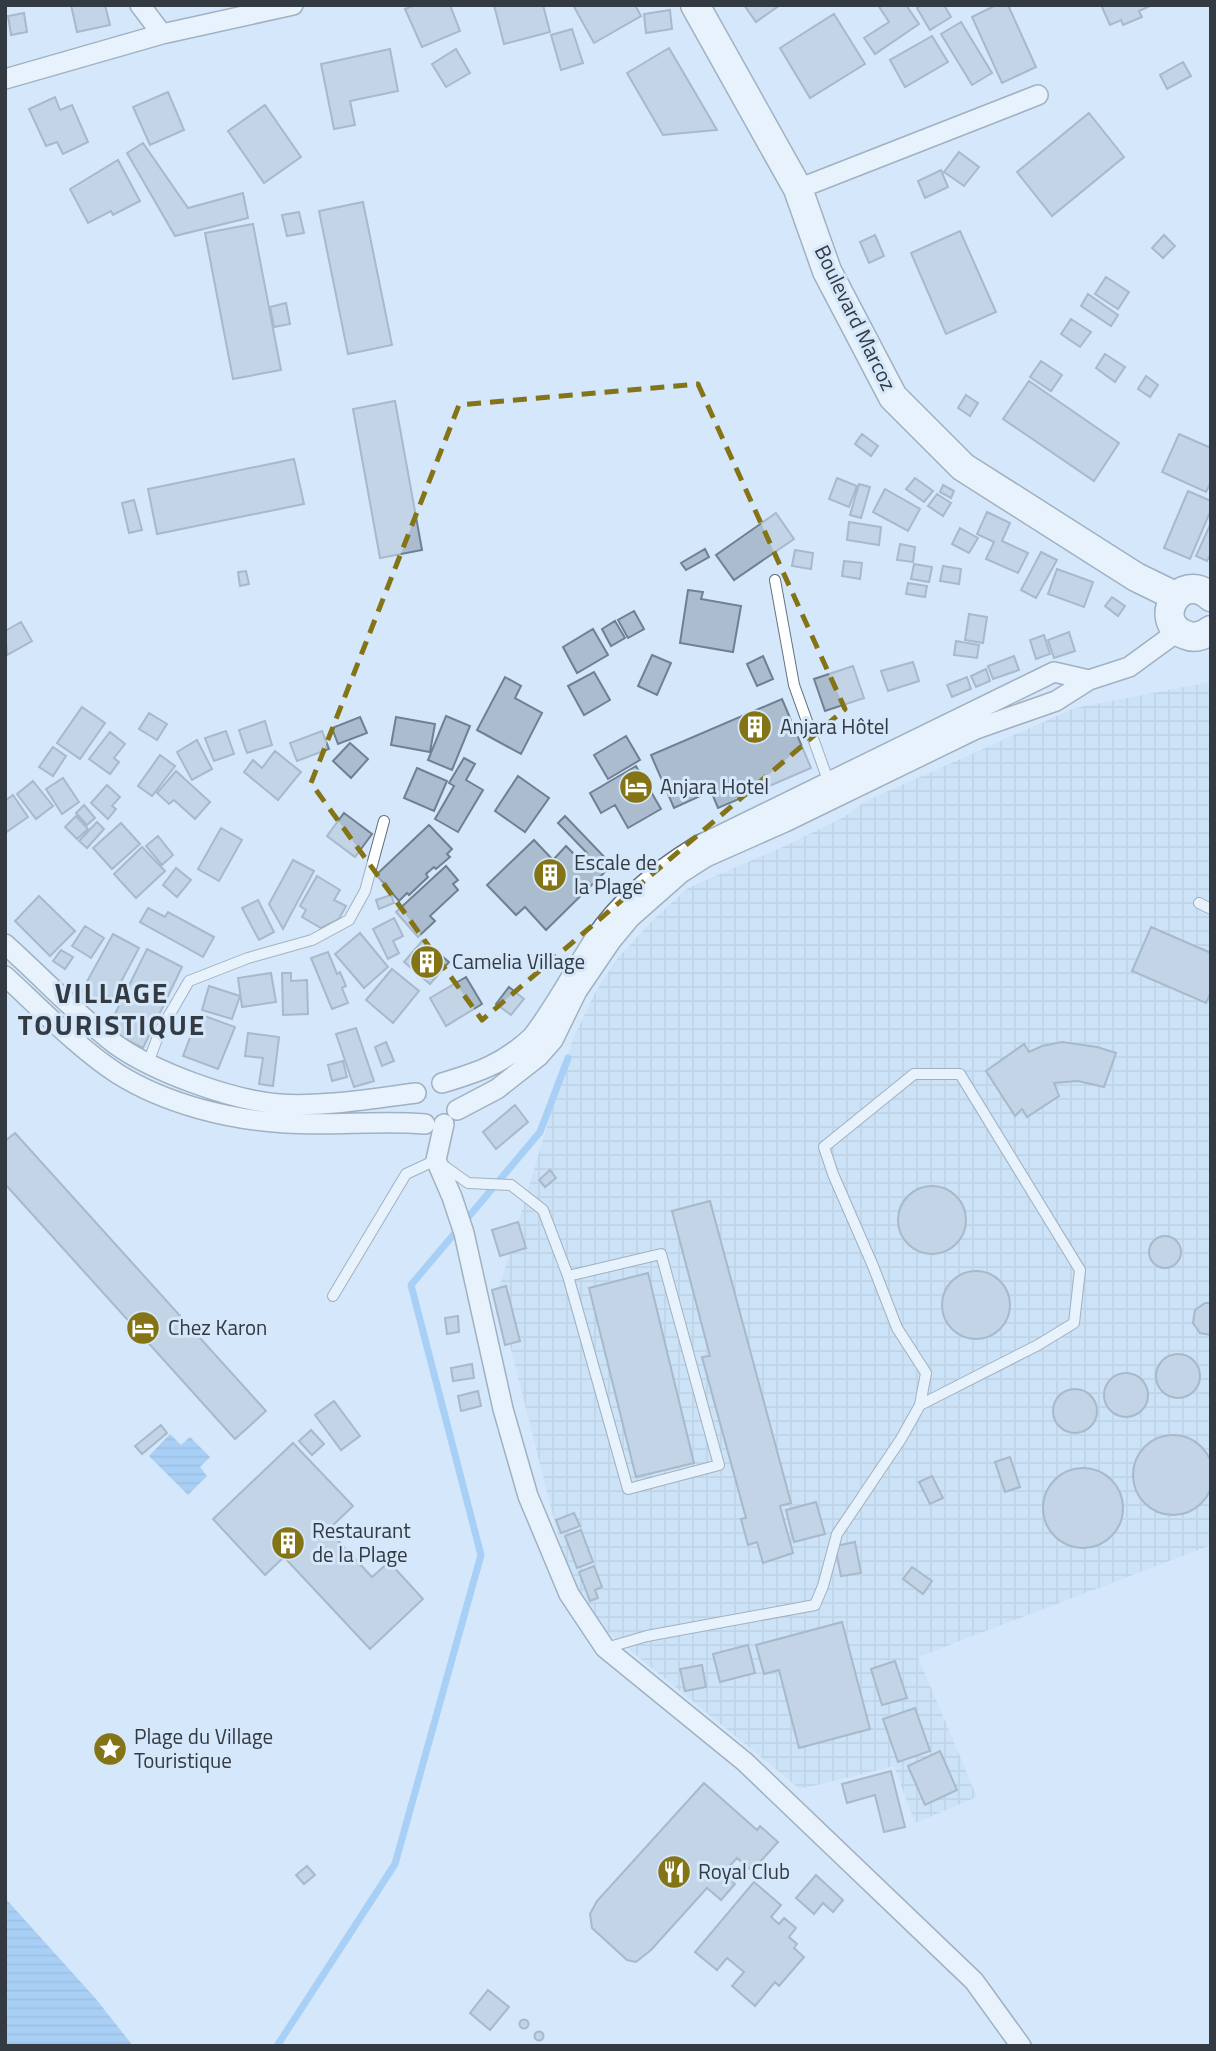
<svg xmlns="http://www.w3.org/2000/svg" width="1216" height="2051" viewBox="0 0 1216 2051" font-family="'Titillium Web',sans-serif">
	<defs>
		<pattern id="industrial-grid" width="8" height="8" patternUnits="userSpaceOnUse" patternTransform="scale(1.75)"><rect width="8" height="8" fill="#c2dbf2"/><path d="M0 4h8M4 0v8" fill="none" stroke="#a7bdd1"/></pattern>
		<pattern id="water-rules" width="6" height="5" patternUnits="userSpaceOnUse" patternTransform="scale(1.75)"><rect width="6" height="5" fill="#72b2f0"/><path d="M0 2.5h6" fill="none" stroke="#5e92c4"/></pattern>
	</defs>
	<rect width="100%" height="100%" fill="#d5e7fa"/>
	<!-- industrial -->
	<path fill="url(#industrial-grid)" d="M1211,682V1545L918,1657L977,1797L915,1823L894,1766L800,1789L576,1606L497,1294L573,1039L596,991L617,959L653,920L688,888L785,846L844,817L866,801L1075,708Z"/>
	<!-- water -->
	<path fill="url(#water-rules)" d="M170,1434L181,1445L190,1437L210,1457L200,1467L207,1476L188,1495L149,1456Z
		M5,1898L96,1999L133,2046H5Z"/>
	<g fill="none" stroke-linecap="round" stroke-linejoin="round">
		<!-- stream -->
		<path stroke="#72b2f0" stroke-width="7" d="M277,2046L395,1864L481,1555L411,1285L540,1132L568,1058"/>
	</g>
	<!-- building -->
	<path fill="#aabcce" stroke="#6f8091" stroke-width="2" d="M71,5H105L110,25L77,32Z
		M415,5H450L460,31L422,47L405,9Z
		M494,5H543L550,32L504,44Z
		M573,5H635L641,16L594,43Z
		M744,5H780L756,22Z
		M878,5H906L919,24L875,54L864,38L889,22Z
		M921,5H944L951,17L930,30L917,8Z
		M996,5H1008L1036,67L1002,83L972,17Z
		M1101,5H1152L1139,11L1142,17L1123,25L1121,20L1110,25Z
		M670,10L672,29L646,33L644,14Z
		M24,13L27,32L11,35L8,16Z
		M834,14L865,64L810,98L780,48Z
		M961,22L992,73L972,85L941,34Z
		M572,29L583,63L561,70L551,35Z
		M932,36L948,62L905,87L890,60Z
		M669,48L717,130L663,135L627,73Z
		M390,49L398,91L350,101L355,125L334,129L321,64Z
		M456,49L470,73L446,87L432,64Z
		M1183,62L1191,76L1167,89L1160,75Z
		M168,92L184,130L150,145L133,107Z
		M55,97L60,110L72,105L88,142L63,154L57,142L46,146L29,109Z
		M265,105L301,157L264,183L228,131Z
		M1089,113L1124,157L1052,216L1017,172Z
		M143,143L188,208L243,193L248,218L175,236L127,153Z
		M959,152L979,167L964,186L944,172Z
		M118,160L140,201L113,215L111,211L88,223L70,189Z
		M941,170L948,187L925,198L918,181Z
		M363,202L392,345L348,354L319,211Z
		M299,212L304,233L287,236L282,215Z
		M253,224L281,370L233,379L205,233Z
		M960,231L996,312L946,334L911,253Z
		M875,235L884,256L869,263L860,242Z
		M1164,235L1175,246L1163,258L1152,248Z
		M1106,277L1129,292L1118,309L1095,294Z
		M1088,294L1118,315L1111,326L1081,306Z
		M286,303L290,324L274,327L270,307Z
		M1071,319L1091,332L1080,347L1061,334Z
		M1105,354L1125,367L1115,382L1096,368Z
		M1041,361L1062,375L1051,391L1030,377Z
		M1146,376L1158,385L1150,397L1138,389Z
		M1029,381L1119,443L1094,481L1003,419Z
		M966,395L978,403L970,416L958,408Z
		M395,401L422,550L380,558L353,409Z
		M862,434L878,446L871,456L855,444Z
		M1179,434L1211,448V482L1206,492L1162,472Z
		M294,459L304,504L157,534L148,489Z
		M837,478L857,486L849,507L829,499Z
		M915,478L933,491L924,502L906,489Z
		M859,484L870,487L861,518L850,515Z
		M943,485L954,491L951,498L940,492Z
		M885,489L920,509L908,531L873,512Z
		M1188,491L1211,501V510L1190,559L1164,548Z
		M937,494L951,503L943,516L928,506Z
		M134,500L142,530L129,533L122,503Z
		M987,512L1010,523L1002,541L1028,553L1018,573L986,559L994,542L977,534Z
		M776,513L794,539L734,580L716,555Z
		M849,522L881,527L879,545L847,540Z
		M1211,523V553L1207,561L1196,556Z
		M960,528L978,538L969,553L952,544Z
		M900,544L915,547L913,562L897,560Z
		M705,549L709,557L686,570L681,563Z
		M795,550L813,553L811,569L792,566Z
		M1041,552L1057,560L1036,598L1021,590Z
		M844,561L862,563L860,579L842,576Z
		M914,564L932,567L929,582L911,579Z
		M943,566L961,569L959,584L940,581Z
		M1057,569L1093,582L1084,607L1048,594Z
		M246,571L249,584L240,586L238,572Z
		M908,583L927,586L925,597L906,594Z
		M688,590L703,592L701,599L741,606L733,652L680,643Z
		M1112,597L1125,606L1118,616L1105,606Z
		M634,611L644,629L628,638L618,620Z
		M969,614L987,617L983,643L965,640Z
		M615,621L625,638L611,646L602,629Z
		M21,622L32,641L7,655L5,631Z
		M593,629L608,655L577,673L563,647Z
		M1069,632L1075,651L1054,658L1048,640Z
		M1044,635L1050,654L1036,659L1030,640Z
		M956,641L979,645L977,658L954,655Z
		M652,655L671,663L657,695L638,686Z
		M763,656L773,679L757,686L747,664Z
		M1014,656L1019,670L993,679L988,666Z
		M913,662L919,681L888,691L881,671Z
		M853,666L864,698L825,711L814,679Z
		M986,669L990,681L976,687L971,676Z
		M594,672L610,700L584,715L568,686Z
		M505,677L521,686L515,698L542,713L521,754L477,730Z
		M967,677L971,689L952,697L947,685Z
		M782,699L811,768L718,808L711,791L674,808L651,755Z
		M82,707L105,723L80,759L57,743Z
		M149,713L167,724L157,740L139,729Z
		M446,716L470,726L452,770L428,760Z
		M360,717L367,733L338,744L332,728Z
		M396,717L435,724L430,752L391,745Z
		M265,721L272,745L247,753L239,730Z
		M226,731L234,754L214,761L205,738Z
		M322,731L329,749L297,761L290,743Z
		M110,732L125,744L114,758L119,762L110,774L89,759Z
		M626,736L640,760L608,779L594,755Z
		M197,740L212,769L192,780L177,752Z
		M350,743L368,759L351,778L333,761Z
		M53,747L66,756L53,776L39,767Z
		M275,751L301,772L278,800L244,772L253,760L262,768Z
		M160,755L175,766L152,796L138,786Z
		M464,758L475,764L466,780L483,790L458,832L435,819L454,786L449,783Z
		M636,766L661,809L628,828L615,805L601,813L590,793Z
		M417,768L447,781L434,811L404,798Z
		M176,771L210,802L195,819L174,800L169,804L157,793Z
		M518,776L549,798L525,832L495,811Z
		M63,778L79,802L62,814L46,789Z
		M33,781L53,806L36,819L17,794Z
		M107,785L120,797L112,806L116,809L108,819L91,803Z
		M13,795L28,817L5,833V801Z
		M84,805L95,818L87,825L76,813Z
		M344,813L372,834L355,857L327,836Z
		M76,816L88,829L77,839L65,827Z
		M565,816L612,865L546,930L525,907L516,915L487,885L534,840L553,860L566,846L580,860L587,853L558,823Z
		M97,822L104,829L87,848L79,841Z
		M121,823L140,844L112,869L93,848Z
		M429,825L452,849L447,854L450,857L436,869L434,867L426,874L428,877L409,895L407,893L399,901L376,875Z
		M221,828L242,840L219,881L198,869Z
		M158,836L173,855L162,865L146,846Z
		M142,847L165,871L136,898L114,874Z
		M293,860L314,871L283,929L269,904Z
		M446,866L458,880L453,884L458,890L430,916L435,921L418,937L396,912Z
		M176,868L191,880L177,897L163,885Z
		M317,876L340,890L334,900L346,906L339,919L321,928L302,917L306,910L300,906Z
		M391,895L394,903L379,909L376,900Z
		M39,896L75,931L50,956L15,921Z
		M258,900L274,932L259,940L242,908Z
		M148,908L165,917L168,912L214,937L203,957L140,922Z
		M394,918L403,936L393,941L399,953L388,959L373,929Z
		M85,926L104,938L91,958L72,946Z
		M1151,927L1211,953V992L1206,1003L1132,971Z
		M360,933L388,967L364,988L335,954Z
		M113,934L139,948L112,999L101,993L94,1004L79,996Z
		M423,940L449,962L430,984L404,962Z
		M147,949L182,967L143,1048L107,1030Z
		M61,950L73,957L65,969L53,961Z
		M328,952L337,974L340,972L346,986L342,988L348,1003L332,1009L311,958Z
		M392,969L419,991L393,1023L366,1000Z
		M271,973L276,1002L242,1007L238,978Z
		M282,973H291V981L307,980L308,1014L283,1015Z
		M466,977L482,1004L446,1026L430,998Z
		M209,986L240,996L232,1019L202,1010Z
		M509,987L524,999L511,1015L496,1004Z
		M199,1014L235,1027L218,1069L183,1056Z
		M356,1028L374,1081L354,1087L336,1034Z
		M248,1033L279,1037L273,1086L259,1084L263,1058L245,1056Z
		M386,1042L394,1061L382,1066L375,1047Z
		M1062,1042L1097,1047L1116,1053L1104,1087L1078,1081L1054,1083L1059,1096L1027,1117L1022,1109L1015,1116L986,1071L1024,1044L1029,1052L1042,1046Z
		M343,1061L347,1077L332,1081L328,1065Z
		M515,1105L528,1122L496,1149L483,1132Z
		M15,1133L266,1411L235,1439L5,1184V1141Z
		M550,1170L556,1178L545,1187L539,1180Z
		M898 1220a34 34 0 1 1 68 0a34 34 0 1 1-68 0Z
		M710,1201L791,1503L780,1506L793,1553L763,1563L757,1542L748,1545L741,1519L746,1518L702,1357L710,1356L672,1211Z
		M518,1222L526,1248L500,1256L492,1230Z
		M1149 1252a16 16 0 1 1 32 0a16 16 0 1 1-32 0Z
		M942 1305a34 34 0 1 1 68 0a34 34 0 1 1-68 0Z
		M648,1273L694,1463L636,1477L589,1288Z
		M506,1286L520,1341L505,1345L492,1290Z
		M1205,1303H1211V1335L1200,1333L1193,1323L1195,1310Z
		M458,1316L459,1332L447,1334L445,1318Z
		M1156 1376a22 22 0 1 1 44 0a22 22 0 1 1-44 0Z
		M472,1364L474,1378L453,1381L451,1368Z
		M1104 1395a22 22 0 1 1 44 0a22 22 0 1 1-44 0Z
		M1053 1411a22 22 0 1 1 44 0a22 22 0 1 1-44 0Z
		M478,1391L481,1406L461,1411L458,1396Z
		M334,1401L360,1436L341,1450L315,1415Z
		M161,1425L167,1433L142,1454L135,1446Z
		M311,1430L324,1444L312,1455L299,1441Z
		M1133 1475a40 40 0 1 1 80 0a40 40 0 1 1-80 0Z
		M293,1443L353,1506L328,1530L372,1577L389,1562L423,1599L370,1649L284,1557L265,1575L213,1519Z
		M1010,1457L1020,1487L1005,1492L995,1462Z
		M1043 1508a40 40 0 1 1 80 0a40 40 0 1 1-80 0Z
		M932,1476L943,1498L930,1504L919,1482Z
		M816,1502L825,1534L794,1542L786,1510Z
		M574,1513L580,1526L561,1533L556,1520Z
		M581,1530L593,1562L577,1568L565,1536Z
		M855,1542L861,1573L841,1576L835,1546Z
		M594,1566L602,1587L595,1590L598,1598L590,1601L579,1572Z
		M912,1567L932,1581L923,1594L903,1579Z
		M842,1622L870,1729L799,1748L779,1670L764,1674L756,1645Z
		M748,1645L755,1673L720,1682L713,1654Z
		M895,1661L907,1698L882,1705L871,1669Z
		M702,1665L706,1687L685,1691L680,1669Z
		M915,1708L930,1751L898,1762L883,1719Z
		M940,1751L957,1790L925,1805L908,1766Z
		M891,1771L905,1827L884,1832L875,1795L847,1803L842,1784Z
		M704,1783L757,1830L760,1826L778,1842L752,1871L737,1858L723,1873L735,1884L721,1900L707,1888L651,1950L636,1962L627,1960L592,1928L590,1914L597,1901Z
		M307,1866L315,1875L304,1884L296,1875Z
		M816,1875L843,1900L833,1912L823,1903L814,1914L796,1898Z
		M754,1882L781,1905L771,1917L779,1924L784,1918L796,1928L789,1937L797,1944L794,1948L804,1957L779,1986L775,1982L755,2006L732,1986L744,1972L727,1958L717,1970L695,1952Z
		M488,1990L509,2007L490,2030L470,2013Z
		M519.5 2024a4.5 4.5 0 1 1 9 0a4.5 4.5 0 1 1-9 0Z
		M534.5 2036a4.5 4.5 0 1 1 9 0a4.5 4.5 0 1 1-9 0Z"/>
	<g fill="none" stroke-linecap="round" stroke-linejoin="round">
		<!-- service casing -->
		<g stroke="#5e6f80" stroke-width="12">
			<path id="service" d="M775,580L794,685L829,783
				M1199,903L1211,909
				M148,1063L160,1031L189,981L248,958L312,940L349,920L365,891L384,821
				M333,1296L406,1174L436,1160L468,1183L511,1185L543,1210L568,1276L628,1489L719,1465L661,1254L568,1276
				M606,1648L647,1636L815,1605L823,1586L837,1534L901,1439L920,1405L1038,1345L1074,1323L1080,1270L960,1074H914L824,1147L833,1174L873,1266L897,1328L926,1373L920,1405"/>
		</g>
		<!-- minor casing -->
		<g stroke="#5e6f80" stroke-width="22">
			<path id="minor" d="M140,5L162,34
				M5,79L162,34L293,5
				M798,189L1038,95
				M5,944C42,977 76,1014 115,1044C154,1072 231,1100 279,1104C325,1107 371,1099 416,1093
				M5,976C40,1008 79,1049 118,1074C166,1104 230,1120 286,1123C333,1126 379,1120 425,1124
				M442,1083C479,1072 503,1064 532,1037C557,1005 574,970 596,937C621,900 659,870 696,847L1054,672L1089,680
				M457,1110L497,1089L539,1056L553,1040L577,991L611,941L630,918L681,873L706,857L785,822L976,729L1056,701L1089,680L1129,667L1177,632
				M444,1124L436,1160L452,1197L464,1233L503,1409L528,1496L569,1594L605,1648L745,1762L974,1981L1021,2046"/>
		</g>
		<!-- secondary casing -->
		<g stroke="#5e6f80" stroke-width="31">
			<path id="secondary" d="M695,5L798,189L827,271L893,397L963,467L1136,577L1175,596
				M1211,597C1180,569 1150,622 1186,635C1195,639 1203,636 1211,630"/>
		</g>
		<!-- service -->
		<use href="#service" stroke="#fff" stroke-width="10"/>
		<!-- minor -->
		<use href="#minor" stroke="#fff" stroke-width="19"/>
		<!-- secondary -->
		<use href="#secondary" stroke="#fff" stroke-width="28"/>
	</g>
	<!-- marked area -->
	<path d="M0 0H1216V2051H0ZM698,384L845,709L482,1020L311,783L459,405Z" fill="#d5e7fa" fill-opacity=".55" fill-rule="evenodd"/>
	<path fill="none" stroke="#847416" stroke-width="5" stroke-dasharray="14 9" stroke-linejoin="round" d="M698,384L845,709L482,1020L311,783L459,405Z"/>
	<!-- icons -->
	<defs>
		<g id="building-disc" transform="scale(1.75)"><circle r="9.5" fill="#847416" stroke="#d5e7fa"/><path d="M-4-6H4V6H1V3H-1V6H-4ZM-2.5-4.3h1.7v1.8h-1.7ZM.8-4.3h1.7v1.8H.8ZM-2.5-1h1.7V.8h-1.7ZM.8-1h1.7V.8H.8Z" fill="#fff"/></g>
		<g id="hotel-disc" transform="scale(1.75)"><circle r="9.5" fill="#847416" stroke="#d5e7fa"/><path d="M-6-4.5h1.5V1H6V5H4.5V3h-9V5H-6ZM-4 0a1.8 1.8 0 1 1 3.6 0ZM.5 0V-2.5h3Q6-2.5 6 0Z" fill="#fff"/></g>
		<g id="sight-disc" transform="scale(1.75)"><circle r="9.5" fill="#847416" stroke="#d5e7fa"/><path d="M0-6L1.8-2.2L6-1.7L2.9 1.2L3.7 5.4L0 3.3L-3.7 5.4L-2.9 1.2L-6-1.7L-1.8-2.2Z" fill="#fff"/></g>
		<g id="restaurant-disc" transform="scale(1.75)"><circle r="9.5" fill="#847416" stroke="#d5e7fa"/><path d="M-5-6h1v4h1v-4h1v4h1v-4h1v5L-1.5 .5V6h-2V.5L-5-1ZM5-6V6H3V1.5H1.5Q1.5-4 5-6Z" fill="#fff"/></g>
	</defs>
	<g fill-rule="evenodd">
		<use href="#building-disc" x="755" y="727"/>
		<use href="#hotel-disc" x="636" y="787"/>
		<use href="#building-disc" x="550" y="875"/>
		<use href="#building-disc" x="427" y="962"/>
		<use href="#hotel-disc" x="143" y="1328"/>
		<use href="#building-disc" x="288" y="1543"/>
		<use href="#sight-disc" x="110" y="1749"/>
		<use href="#restaurant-disc" x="674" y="1872"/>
	</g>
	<g text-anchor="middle" stroke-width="6" stroke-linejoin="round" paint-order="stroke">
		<!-- street labels -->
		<g font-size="21" fill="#333a42" stroke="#d5e7fa">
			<text transform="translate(855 318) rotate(64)" y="7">Boulevard Marcoz</text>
		</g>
		<!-- poi labels -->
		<g font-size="21" fill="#333a42" stroke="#d5e7fa" text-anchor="start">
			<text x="780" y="734">Anjara Hôtel</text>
			<text x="660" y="794">Anjara Hotel</text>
			<text x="574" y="870">Escale de<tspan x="574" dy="24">la Plage</tspan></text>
			<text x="452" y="969">Camelia Village</text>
			<text x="168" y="1335">Chez Karon</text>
			<text x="312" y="1538">Restaurant<tspan x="312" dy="24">de la Plage</tspan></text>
			<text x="134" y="1744">Plage du Village<tspan x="134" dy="24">Touristique</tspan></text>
			<text x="698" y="1879">Royal Club</text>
		</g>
		<!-- district labels -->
		<g font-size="28" font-weight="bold" letter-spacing="2" fill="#333a42" stroke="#d5e7fa">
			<text x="112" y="1003">VILLAGE<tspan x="112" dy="32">TOURISTIQUE</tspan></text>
		</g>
	</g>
	<!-- border -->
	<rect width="1216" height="2051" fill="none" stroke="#333a42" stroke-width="14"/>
</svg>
